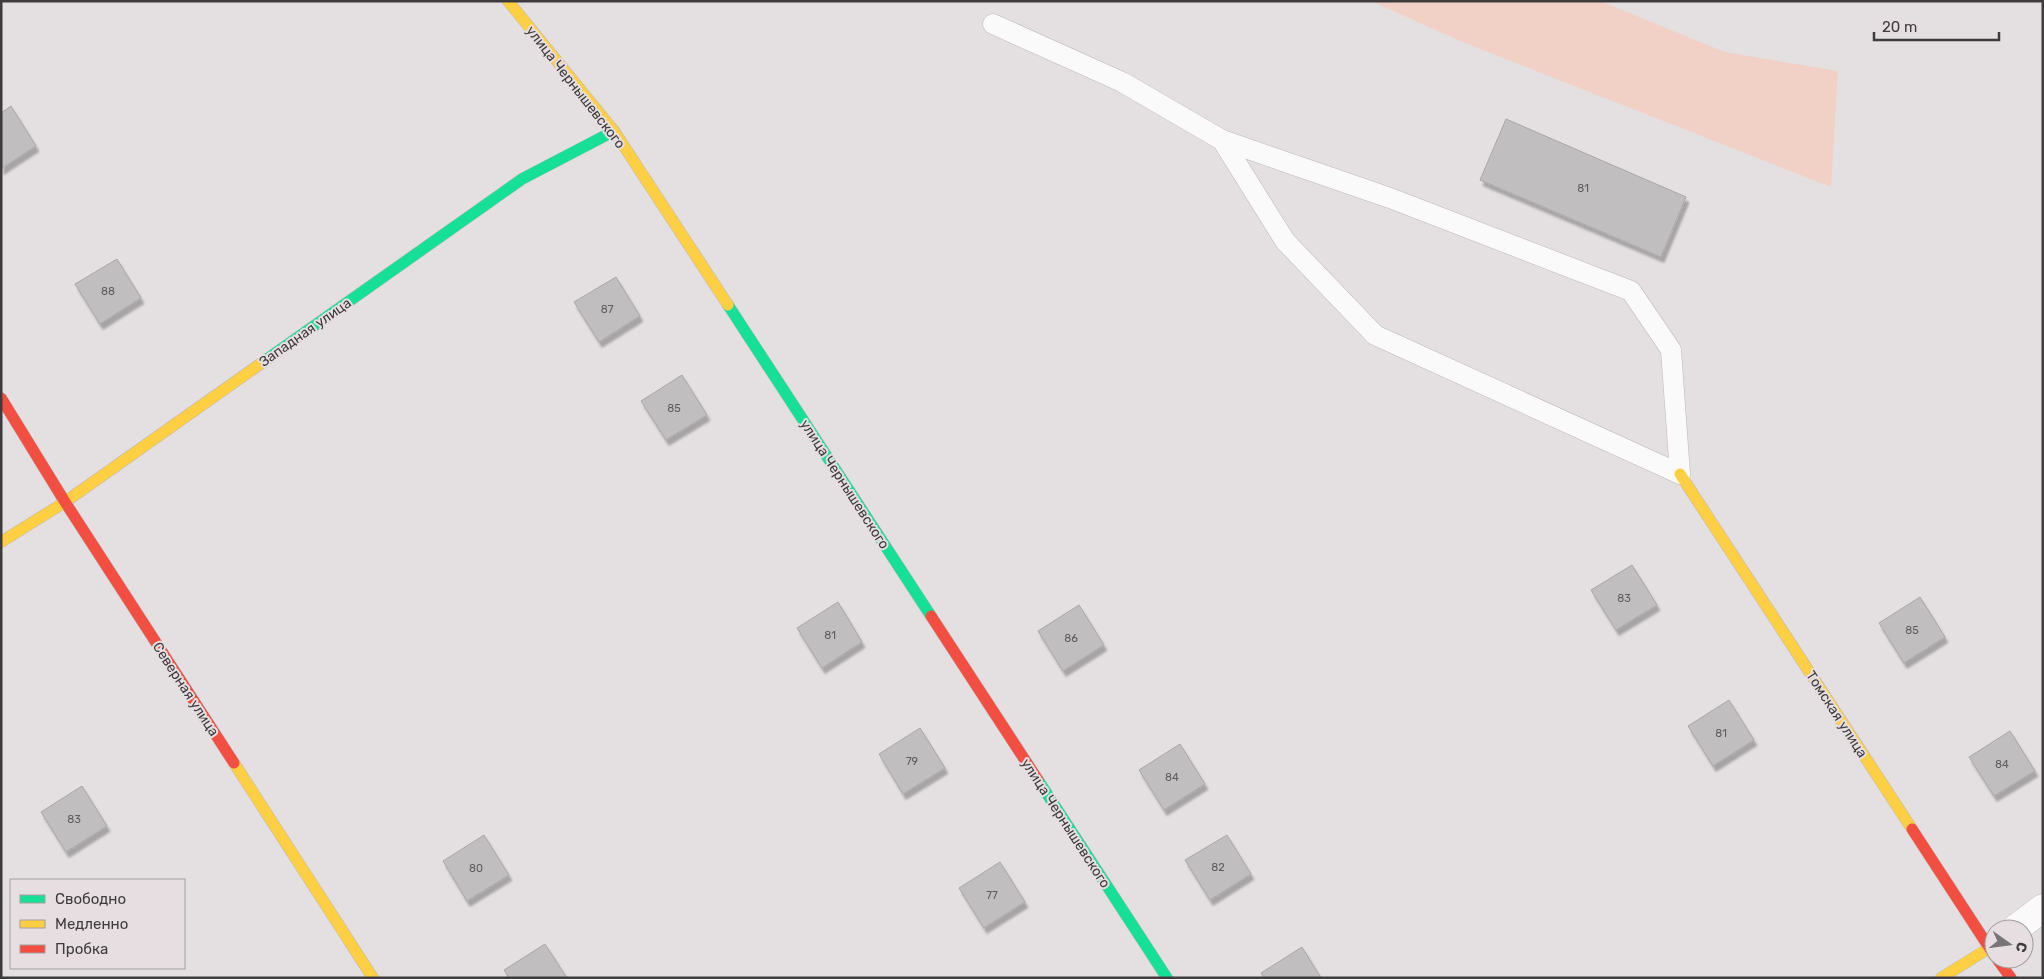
<svg xmlns="http://www.w3.org/2000/svg" width="2044" height="979" viewBox="0 0 2044 979" font-family="Rubik,sans-serif">
	<defs>
		<filter id="shadow"><feDropShadow dx="3" dy="5.5" stdDeviation="1" flood-color="#0004"/></filter>
	</defs>
	<rect width="100%" height="100%" fill="#e4e0e2"/>
	<!-- green -->
	<path fill="#f1d1c5" d="M1371,1H1600L1725,52L1838,71L1831,187L1460,41Z"/>
	<!-- building -->
	<path fill="#c1bec0" stroke="#a8a6a7" filter="url(#shadow)" d="M11,106L36,146L1,169V113Z
		M1506,119L1686,197L1661,257L1480,180Z
		M117,259L141,298L100,324L75,284Z
		M616,277L640,316L599,342L574,302Z
		M682,375L707,415L666,440L641,401Z
		M1632,565L1657,605L1616,630L1591,590Z
		M1920,597L1945,637L1904,663L1879,623Z
		M838,602L862,642L822,668L797,628Z
		M1079,605L1104,645L1063,671L1038,631Z
		M1729,700L1754,740L1713,766L1688,726Z
		M920,728L945,768L903,794L879,754Z
		M2010,731L2035,771L1994,796L1969,757Z
		M1180,744L1205,784L1164,810L1139,770Z
		M82,786L107,826L66,852L41,812Z
		M484,835L509,875L467,901L443,861Z
		M1227,835L1251,874L1210,900L1185,860Z
		M1000,862L1025,902L984,928L959,888Z
		M545,944L567,978H509L504,970Z
		M1302,947L1321,978H1264L1261,973Z"/>
	<g fill="none" stroke-linecap="round" stroke-linejoin="round">
		<!-- lane casing -->
		<g stroke="#bbb8b9" stroke-width="21">
			<path id="lane" d="M993,24L1122,82L1222,140L1285,241L1375,335L1680,474L1671,350L1631,291L1390,198L1222,140"/>
		</g>
		<!-- street casing -->
		<g stroke="#bbb8b9" stroke-width="29">
			<path id="street" d="M2015,929L2043,908"/>
		</g>
		<!-- fast casing -->
		<g stroke="#bbb8b9" stroke-width="12">
			<path id="fast" d="M728,305L931,616
				M263,362L522,179L614,131
				M1038,780L1167,978"/>
		</g>
		<!-- slow casing -->
		<g stroke="#bbb8b9" stroke-width="12">
			<path id="slow" d="M508,1L614,131L728,305
				M1680,474L1912,829
				M1,542L65,502L263,362
				M234,763L373,978
				M1941,978L1994,945"/>
		</g>
		<!-- jam casing -->
		<g stroke="#bbb8b9" stroke-width="12">
			<path id="jam" d="M1,398L65,502L234,763
				M931,616L1038,780
				M1912,829L1994,955
				M1997,959L2011,978"/>
		</g>
		<!-- lane -->
		<use href="#lane" stroke="#fbfafb" stroke-width="20"/>
		<!-- street -->
		<use href="#street" stroke="#fbfafb" stroke-width="28"/>
		<!-- fast -->
		<use href="#fast" stroke="#16e098" stroke-width="11"/>
		<!-- slow -->
		<use href="#slow" stroke="#ffcf43" stroke-width="11"/>
		<!-- jam -->
		<use href="#jam" stroke="#f24e42" stroke-width="11"/>
	</g>
	<g text-anchor="middle" stroke-width="4" stroke-linejoin="round" paint-order="stroke">
		<!-- number labels -->
		<g font-size="11" fill="#5f5c5d">
			<text x="1583" y="192">81</text>
			<text x="108" y="295">88</text>
			<text x="607" y="313">87</text>
			<text x="674" y="412">85</text>
			<text x="1624" y="602">83</text>
			<text x="1912" y="634">85</text>
			<text x="830" y="639">81</text>
			<text x="1071" y="642">86</text>
			<text x="1721" y="737">81</text>
			<text x="912" y="765">79</text>
			<text x="2002" y="768">84</text>
			<text x="1172" y="781">84</text>
			<text x="74" y="823">83</text>
			<text x="1218" y="871">82</text>
			<text x="476" y="872">80</text>
			<text x="992" y="899">77</text>
		</g>
		<!-- street labels -->
		<g font-size="14" fill="#3e3b3c" stroke="#e6dee1">
			<text transform="translate(576 87) rotate(52)" y="5">улица Чернышевского</text>
			<text transform="translate(305 332) rotate(-35)" y="5">Западная улица</text>
			<text transform="translate(845 484) rotate(57)" y="5">улица Чернышевского</text>
			<text transform="translate(186 689) rotate(57)" y="5">Северная улица</text>
			<text transform="translate(1837 714) rotate(57)" y="5">Томская улица</text>
			<text transform="translate(1066 823) rotate(57)" y="5">улица Чернышевского</text>
		</g>
	</g>
	<!-- border -->
	<rect width="2044" height="979" fill="none" stroke="#3e3b3c" stroke-width="5"/>
	<!-- legend -->
	<rect x="10" y="879" width="175" height="90" fill="#e6dee1" stroke="#a39d9f"/>
	<rect x="20" y="895" width="25" height="8" fill="#16e098" stroke="#a39d9f"/>
	<text x="55" y="904" font-size="15" fill="#3e3b3c">Свободно</text>
	<rect x="20" y="920" width="25" height="8" fill="#ffcf43" stroke="#a39d9f"/>
	<text x="55" y="929" font-size="15" fill="#3e3b3c">Медленно</text>
	<rect x="20" y="945" width="25" height="8" fill="#f24e42" stroke="#a39d9f"/>
	<text x="55" y="954" font-size="15" fill="#3e3b3c">Пробка</text>
	<!-- north arrow -->
	<g transform="translate(2009 944) rotate(104)"><circle r="24" fill="#e6dee1" stroke="#a39d9f"/>
	<path d="M0-4L9 19L0 12L-9 19Z" fill="#787576"/>
	<text y="-8" font-size="14" font-weight="bold" text-anchor="middle" fill="#3e3b3c">С</text>
	</g>
	<!-- scale -->
	<path d="M1874 32v8h125v-8" fill="none" stroke="#3e3b3c" stroke-width="2.5"/>
	<text x="1882" y="32" font-size="15" fill="#3e3b3c" stroke="#e6dee1" stroke-width="4" paint-order="stroke">20 m</text>
</svg>
